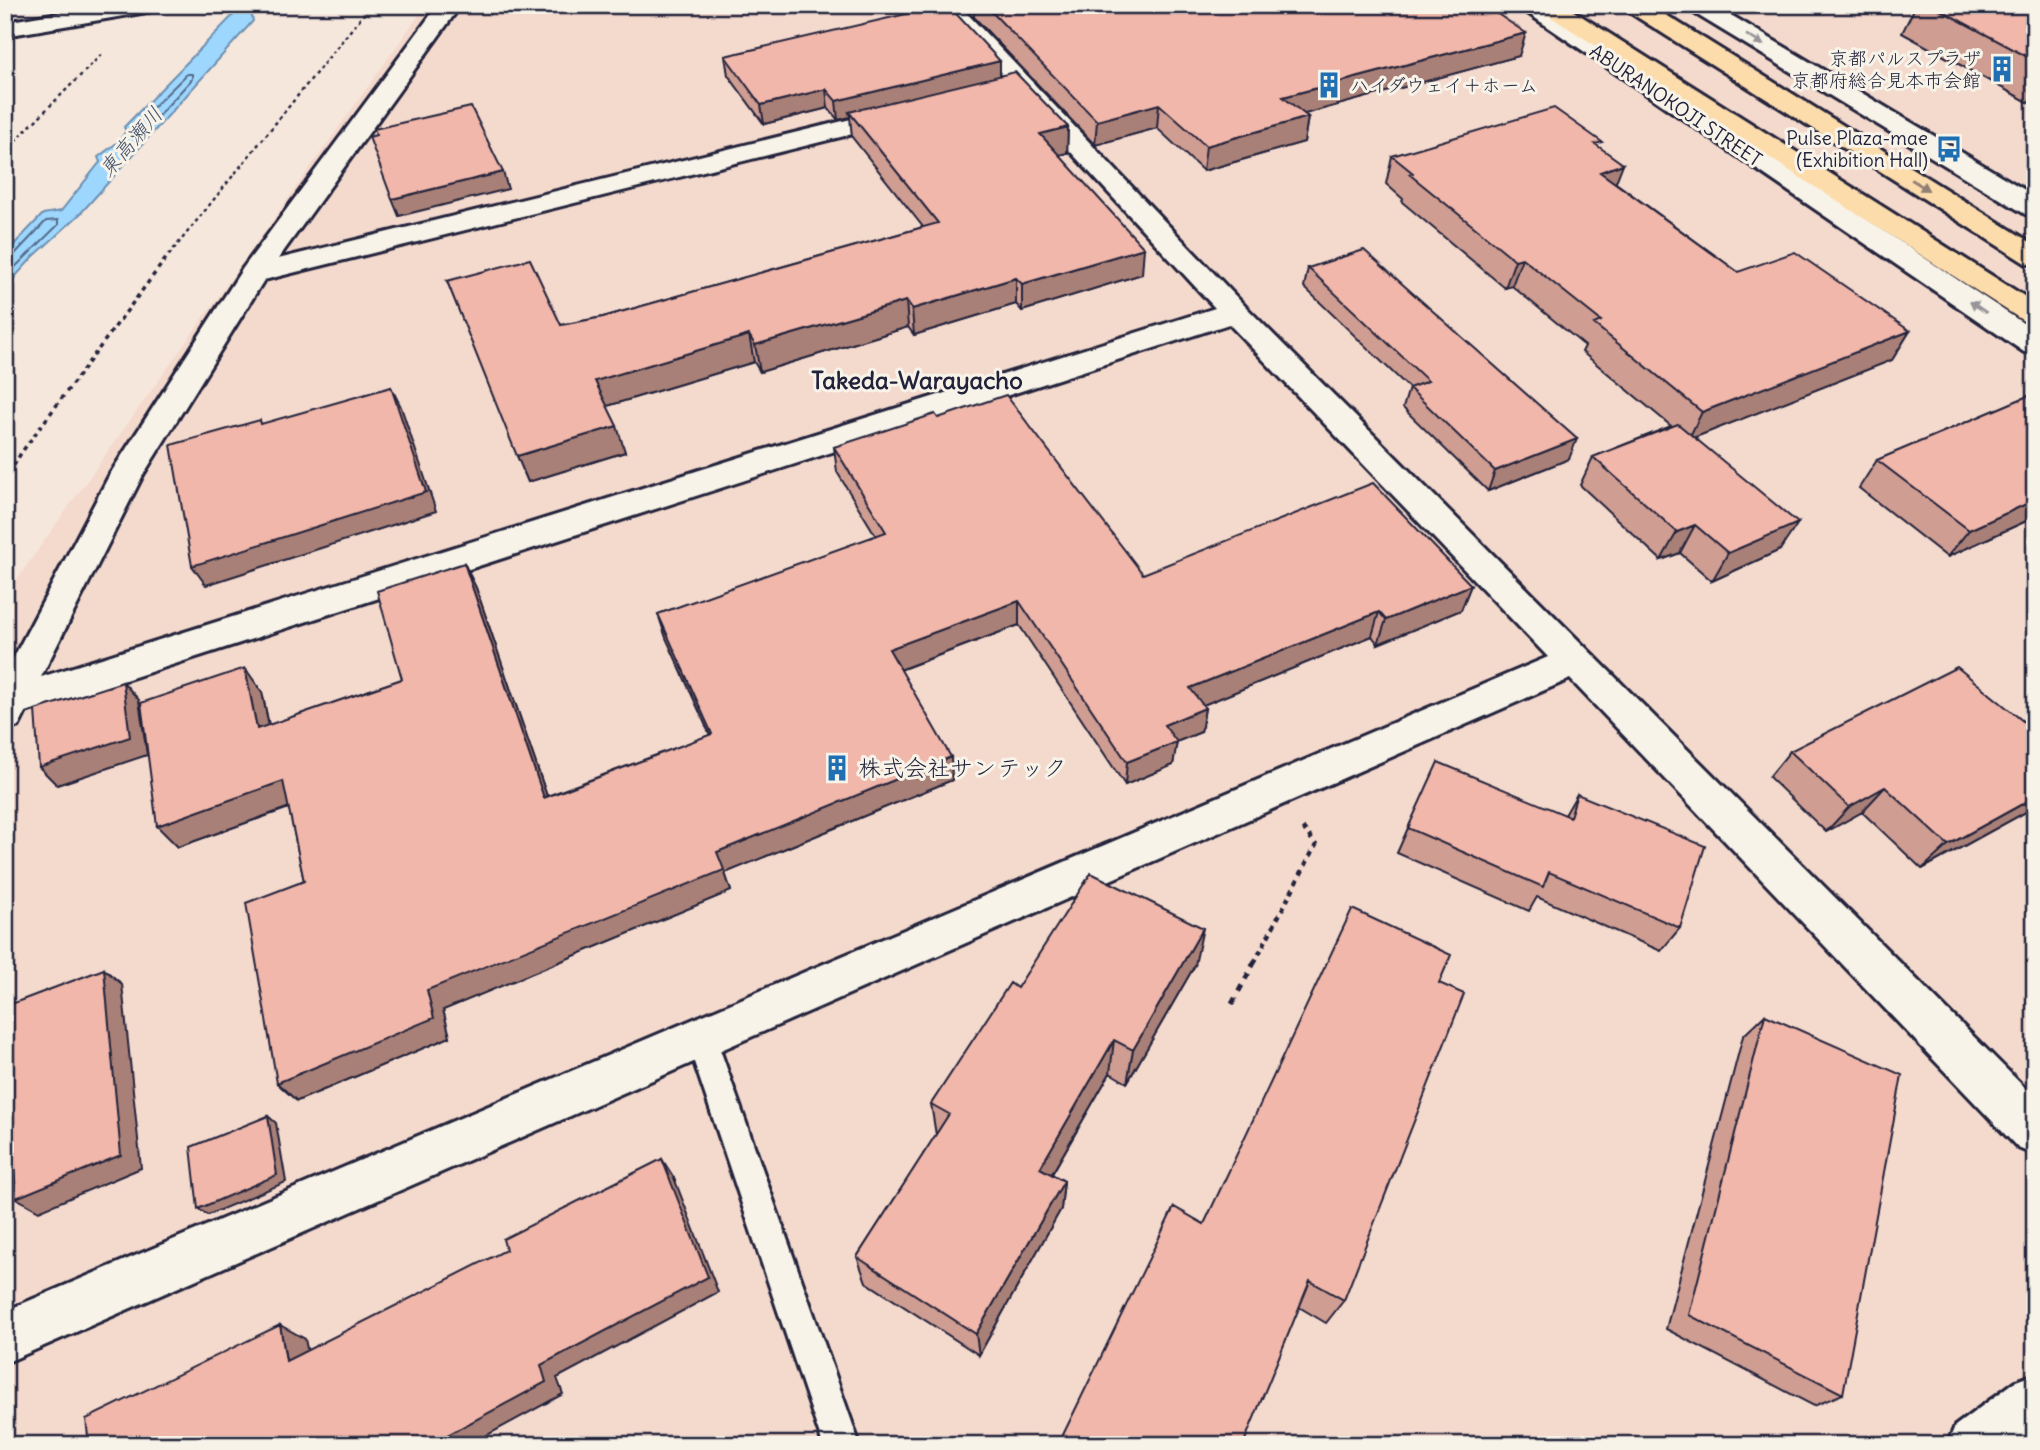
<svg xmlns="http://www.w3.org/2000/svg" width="2040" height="1450" viewBox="0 0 2040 1450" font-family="Delius,'Klee One',sans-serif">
	<rect width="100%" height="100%" fill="#f6e7dc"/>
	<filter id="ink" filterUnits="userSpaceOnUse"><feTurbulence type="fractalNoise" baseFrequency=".0143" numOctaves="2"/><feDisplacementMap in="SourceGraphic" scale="14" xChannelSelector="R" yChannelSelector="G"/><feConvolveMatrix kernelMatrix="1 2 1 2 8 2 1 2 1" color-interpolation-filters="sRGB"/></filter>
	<g filter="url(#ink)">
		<!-- built -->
		<path fill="#f4d9cd" d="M426,5H2035V1445H5V596Z"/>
		<!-- water -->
		<path fill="#9ed7fe" stroke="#6c8fb0" stroke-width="2" d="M243,5H258L251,12L253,21L80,214L33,257L5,288V254L43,214L61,211L100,162L98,157L118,142L126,131L124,127Z"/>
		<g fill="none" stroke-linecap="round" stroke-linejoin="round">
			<!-- shore -->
			<path stroke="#546a89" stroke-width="2" d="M187,74H192V79L138,138H133V127Z
				M5,259L13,256L46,221L58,220V225L5,277"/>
			<!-- lane casing -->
			<g stroke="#22223b" stroke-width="6">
				<path id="lane" d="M701,1023L712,1028L716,1038L860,1445H823L686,1038L690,1028Z"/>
			</g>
			<!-- street casing -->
			<g stroke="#22223b" stroke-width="6">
				<path id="street" d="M438,5H461L278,259L900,107L909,110L913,115L909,120L264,280L143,475L41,677L1215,308L935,5H959L1245,306L2035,1098V1155L2018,1148L1570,679L5,1363V1311L1548,657L1229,324L26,712L19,726L5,730V674L110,474L243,268Z
					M2035,1374V1433L2019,1445H1947L1955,1426L2016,1381Z"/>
			</g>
			<!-- secondary casing -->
			<g stroke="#22223b" stroke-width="6">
				<path id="secondary" d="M105,5H158L155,10L147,12L5,36V22Z
					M1516,5H1543L2035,331V354L2024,352Z
					M1686,5H1714L2035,196V216L2025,214L1689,10Z"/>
			</g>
			<!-- highway casing -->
			<g stroke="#22223b" stroke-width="6">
				<path id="highway" d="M1537,5H1564L2035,303V325L2025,322L1540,10Z
					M1623,5H1650L2035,245V265L2025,263L1626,10Z"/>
			</g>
			<!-- path-far3 -->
			<path stroke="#22223b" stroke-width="2.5" stroke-dasharray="3.5 3.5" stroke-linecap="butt" d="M5,151L104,52
				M169,255L371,5"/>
			<!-- path-far2 -->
			<path stroke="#22223b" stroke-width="3.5" stroke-dasharray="4.5 4.5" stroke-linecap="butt" d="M5,481L21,453L170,253"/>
			<!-- path-far1 -->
			<path stroke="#22223b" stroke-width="4.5" stroke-dasharray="5 5" stroke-linecap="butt" d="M1254,963L1316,845L1303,828"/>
			<!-- path -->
			<path stroke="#22223b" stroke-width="5" stroke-dasharray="7 7" stroke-linecap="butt" d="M1232,1004L1255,961"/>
			<!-- lane -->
			<use href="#lane" fill="#f7f3e8" fill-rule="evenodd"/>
			<!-- street -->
			<use href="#street" fill="#f7f3e8" fill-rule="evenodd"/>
			<!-- secondary -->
			<use href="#secondary" fill="#f7f3e8" fill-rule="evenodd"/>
			<!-- highway -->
			<use href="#highway" fill="#fddcac" fill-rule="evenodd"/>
		</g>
		<!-- wall -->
		<path fill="#cf9d92" stroke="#22223b" stroke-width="2" d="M974,5H1484L1519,56L1304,114L1308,117L1304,142L1203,171L1157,128L1095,145L974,17Z
			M1916,5H2035V106L1902,33Z
			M725,56L1000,75L1068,127L1067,153L1058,155L1142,274L1022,311L1016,304L914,335L908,327L760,372L754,362L607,406L625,452L528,482L447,281L561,325L603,317L923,227L852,137L850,117L838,120L828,108L764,124L728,75Z
			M1600,148L1616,183L1738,272L1910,331L1892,360L1695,437L1780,550L1712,581L1680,553L1661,560L1580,485L1593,457L1671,426L1582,352L1585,346L1512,286L1505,288L1402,202L1403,199L1386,184L1392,156Z
			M1308,268L1569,459L1488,491L1403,408L1409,388L1304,287Z
			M2035,393V517L1947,557L1859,488L1877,460Z
			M938,418L1143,574L1471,585L1461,610L1378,644L1372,636L1203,705L1205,708L1201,732L1176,742L1173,765L1125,785L1019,625L900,670L952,780L725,873L731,891L443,1010L450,1037L297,1101L277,1083L304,881L289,808L178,847L262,692L269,725L402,679L464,563L476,588L547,796L710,735L666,638L658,614L876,536L837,472L834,447Z
			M1790,751L2035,807L1922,869L1862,812L1826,832L1769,777Z
			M1577,794L1680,928L1661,951L1537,897L1529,911L1397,853L1408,828L1565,815Z
			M1195,965L1127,1083L1110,1073L1052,1174L1064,1181L1061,1209L979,1355L866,1282L857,1257L936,1135L931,1104L1017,988Z
			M1439,983L1344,1300L1326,1323L1299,1307L1204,1224Z
			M1765,1015L1843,1394L1814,1406L1666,1329L1743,1036Z"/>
		<!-- shaded-wall -->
		<path fill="#a98077" stroke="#22223b" stroke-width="2" d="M1526,33L1519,56L1279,121L1283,97Z
			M1000,61V80L849,112L850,117L838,120L836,101Z
			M826,89L828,108L764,124L761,105Z
			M1159,104L1157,128L1095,145L1097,121Z
			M1308,117L1304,142L1203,171L1206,146Z
			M1068,127L1067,153L1039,160L1040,134Z
			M1623,164L1612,192L1600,172Z
			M503,172L508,189L399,216L392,199Z
			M1144,248L1142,274L1022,311V284Z
			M1522,258L1512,286L1505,288L1515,260Z
			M1016,278V304L914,335L912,309Z
			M906,301L908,327L760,372L755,345Z
			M1910,331L1892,360L1688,440L1702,412Z
			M749,335L754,362L604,407L595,381Z
			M391,387L401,407L436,511L206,585L192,566Z
			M617,426L625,452L528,482L517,456Z
			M1577,439L1569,459L1488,491L1495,471Z
			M2035,500V517L1947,557L1969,530Z
			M1798,523L1780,550L1712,581L1728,553Z
			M1695,525L1680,553L1661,560L1677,532Z
			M464,563L476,588L555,820L544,798Z
			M1471,585L1461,610L1378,644L1386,620Z
			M1019,601V625L891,673L889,649Z
			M1379,612L1372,636L1186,712L1190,688Z
			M245,668L262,692L274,752L257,729Z
			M123,682L139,700L147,755L57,785L39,767Z
			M1205,708L1201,732L1161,748L1164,725Z
			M1177,742L1173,765L1125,785L1127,762Z
			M951,757L952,780L725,873L731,891L443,1010L450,1037L297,1101L277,1083L427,990L717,852Z
			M283,781L301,803L178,847L157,826Z
			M1885,787L1862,812L1826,832L1849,807Z
			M2035,797V807L1922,869L1948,845Z
			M1203,928L1195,965L1127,1083L1133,1050Z
			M104,969L122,984L141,1168L39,1211L16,1198Z
			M1114,1040L1110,1073L1039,1196L1040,1168Z
			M268,1116L276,1123L286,1182L208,1215L198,1209Z
			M662,1159L674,1178L718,1292L557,1378L563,1394L469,1445H429L541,1365Z
			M1064,1181L1061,1209L979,1355L976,1334Z
			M280,1325L305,1339L312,1373L286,1361Z"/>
		<!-- building -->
		<path fill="#f1b7aa" stroke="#22223b" stroke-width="2" d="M945,5H948L1000,61L836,101L826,89L761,105L725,56Z
			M985,5H1484L1526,33L1283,97L1308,117L1206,146L1159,104L1097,121Z
			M1931,5H2035V61Z
			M1015,72L1068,127L1040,134L1144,248L1022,284L1016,278L912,309L906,301L755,345L749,335L595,381L617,426L517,456L447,281L530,259L561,325L603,317L938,223L849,112Z
			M471,107L503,172L392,199L369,137L376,135L374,129Z
			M1554,108L1602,142L1595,144L1623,164L1600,172L1738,272L1795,252L1910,331L1702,412L1594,324L1601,321L1522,258L1515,260L1409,174L1413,173L1392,156Z
			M1364,250L1577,439L1495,471L1409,388L1428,381L1308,268Z
			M391,387L426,492L192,566L171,445L260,420L261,424Z
			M2035,393V500L1969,530L1877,460Z
			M1006,395L1143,574L1373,483L1471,585L1386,620L1379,612L1190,688L1205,708L1164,725L1177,742L1127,762L1019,601L889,649L951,757L717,852L724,870L427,990L434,1018L277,1083L246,903L304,881L283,781L157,826L141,703L245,668L257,729L402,679L377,591L464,563L544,798L712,734L658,614L886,532L834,447L935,414L938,418Z
			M1678,424L1798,523L1728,553L1695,525L1677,532L1593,457Z
			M1957,667L2035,731V797L1948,845L1885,787L1849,807L1790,751Z
			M123,682L130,737L39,767L35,710Z
			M1438,762L1570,817L1577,794L1705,846L1680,928L1549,872L1543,887L1408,828Z
			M1091,873L1203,928L1133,1050L1114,1040L1040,1168L1064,1181L976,1334L857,1257L949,1114L931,1104L1010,983L1017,988Z
			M1352,909L1451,955L1439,983L1464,994L1344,1300L1310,1281L1243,1445H1058L1174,1207L1204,1224Z
			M104,969L121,1155L16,1198L6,1006Z
			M1765,1015L1902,1075L1843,1394L1689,1315Z
			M268,1116L277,1175L198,1209L191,1147Z
			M662,1159L708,1277L541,1365L546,1382L429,1445H360V1443L357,1445H89L86,1419L280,1325L286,1361L506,1250L503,1239Z"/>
		<!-- one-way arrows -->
		<defs><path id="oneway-solid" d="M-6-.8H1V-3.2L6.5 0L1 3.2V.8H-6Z" transform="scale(1.75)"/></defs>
		<g fill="#97959a">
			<use href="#oneway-solid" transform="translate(1755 40) rotate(31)"/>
			<use href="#oneway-solid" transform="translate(1978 307) rotate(-146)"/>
		</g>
		<use fill="#907f74" href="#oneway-solid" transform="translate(1920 185) rotate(32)"/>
	</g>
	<!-- icons -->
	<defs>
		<g id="building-bare" transform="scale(2.1)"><path d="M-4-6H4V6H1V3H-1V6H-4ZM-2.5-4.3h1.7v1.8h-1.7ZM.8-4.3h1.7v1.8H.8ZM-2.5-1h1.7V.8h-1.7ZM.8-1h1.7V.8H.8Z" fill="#1f6fb2" stroke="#f7f3e8" stroke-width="2.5" paint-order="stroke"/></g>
		<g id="bus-bare" transform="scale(2.1)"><path d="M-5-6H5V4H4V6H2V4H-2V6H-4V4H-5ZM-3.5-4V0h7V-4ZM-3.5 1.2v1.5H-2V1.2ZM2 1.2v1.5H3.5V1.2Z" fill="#1f6fb2" stroke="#f7f3e8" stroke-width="2.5" paint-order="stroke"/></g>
	</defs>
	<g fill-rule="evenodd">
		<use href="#building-bare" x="2002" y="69"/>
		<use href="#building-bare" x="1329" y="85"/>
		<use href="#bus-bare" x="1949" y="149"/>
		<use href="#building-bare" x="837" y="768"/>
	</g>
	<g text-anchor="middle" stroke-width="6" stroke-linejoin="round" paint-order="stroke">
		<!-- far-poi labels -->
		<g font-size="19" fill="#22223b" stroke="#f7f3e8" text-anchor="end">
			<text x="1981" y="65">京都パルスプラザ<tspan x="1981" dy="22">京都府総合見本市会館</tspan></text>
			<text x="1350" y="92" text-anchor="start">ハイダウェイ＋ホーム</text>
			<text x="1928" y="145">Pulse Plaza-mae<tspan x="1928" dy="22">(Exhibition Hall)</tspan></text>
		</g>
		<!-- far-street labels -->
		<g font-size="19" fill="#22223b" stroke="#f7f3e8">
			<text transform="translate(1676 105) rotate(34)" y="7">ABURANOKOJI STREET</text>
		</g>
		<!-- far-water labels -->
		<g font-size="21" font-style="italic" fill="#414f6c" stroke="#f7f3e8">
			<text transform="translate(131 142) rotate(-49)" y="7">東高瀬川</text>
		</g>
		<!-- poi labels -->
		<g font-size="23" fill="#22223b" stroke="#f7f3e8" text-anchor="start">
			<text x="858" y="776">株式会社サンテック</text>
		</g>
		<!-- neighbourhood labels -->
		<g font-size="24" font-weight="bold" fill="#22223b" stroke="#f7f3e8">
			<text x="917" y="389">Takeda-Warayacho</text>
		</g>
	</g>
	<!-- margin -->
	<rect width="2040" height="1450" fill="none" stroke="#f7f3e8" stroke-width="28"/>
	<rect x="14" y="14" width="2012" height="1422" fill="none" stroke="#22223b" stroke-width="2.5" filter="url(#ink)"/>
</svg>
